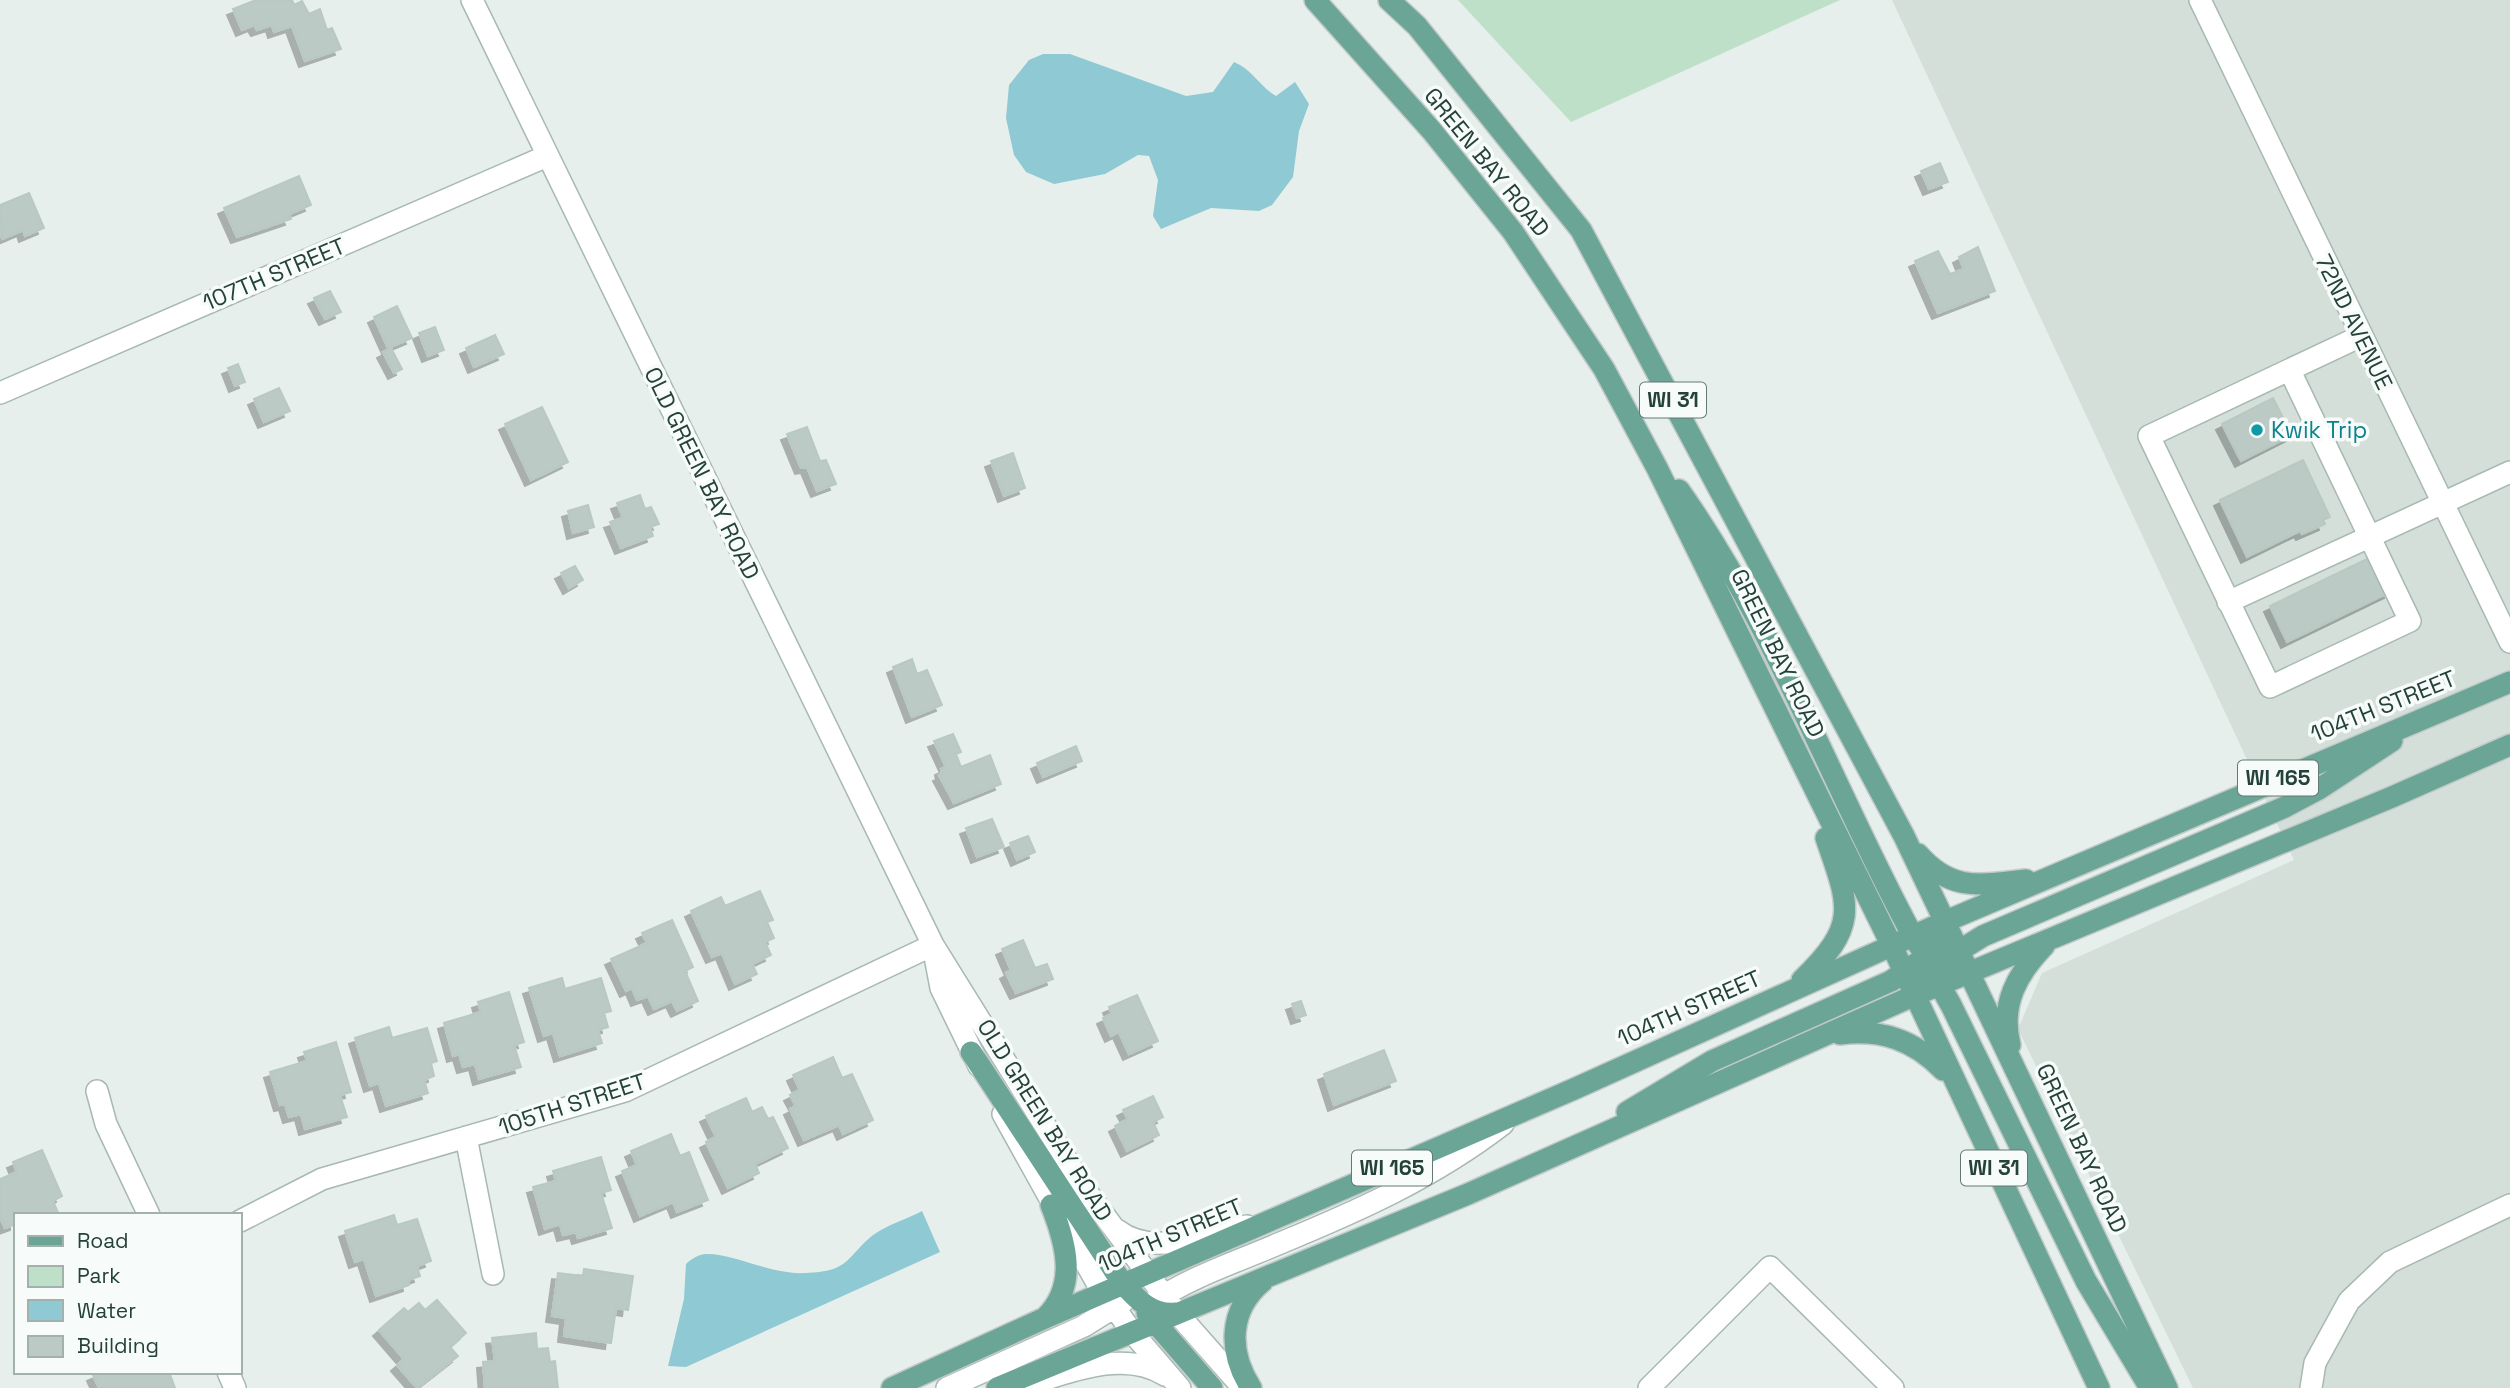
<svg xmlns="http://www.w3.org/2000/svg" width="2510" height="1388" viewBox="0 0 2510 1388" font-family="'Space Grotesk',sans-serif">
	<defs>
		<filter id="shadow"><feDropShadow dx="-6" dy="6" stdDeviation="0" flood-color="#0004"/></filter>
	</defs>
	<rect width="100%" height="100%" fill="#e6efeb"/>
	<!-- built -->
	<path fill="#d4dfda" d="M1892,0H2510V1388H2193L2018,1029L2042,973L2294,860Z"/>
	<!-- green -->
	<path fill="#bfe0c8" d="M1458,0H1840L1571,122Z"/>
	<!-- water -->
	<path fill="#8ec9d4" d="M1043,54H1070L1186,96L1213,92L1234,62C1253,70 1259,86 1276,96L1295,82L1309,104L1299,131L1293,177L1272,205L1259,211L1211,208L1161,229L1153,216L1158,180L1149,156L1138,155L1105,174L1054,184L1026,172L1014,155L1006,118L1009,85L1029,60Z
		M922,1211L940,1252L686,1367L668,1366L684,1299L686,1264C691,1259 698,1255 705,1254C735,1253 770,1275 806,1273C851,1271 845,1258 873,1235C887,1225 907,1219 922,1211Z"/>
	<!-- building -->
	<path fill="#bbcac4" stroke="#b8c9c2" stroke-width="2" filter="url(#shadow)" d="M256,0H292L294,5L302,1L309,14L320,9L327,30L332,28L341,49L305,61L292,26L274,32L272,25L257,30L254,25L242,30L233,9Z
		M1940,163L1948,182L1929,189L1921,171Z
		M299,176L311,205L289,214L291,219L237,237L224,208Z
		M29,193L44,228L25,236L23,230L2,239L0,205Z
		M1978,247L1995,291L1938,313L1915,261L1938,251L1950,274L1964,269L1959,257Z
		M330,291L341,312L325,319L314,298Z
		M397,306L412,338L388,348L374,317Z
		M435,327L444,350L428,356L419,333Z
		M495,335L504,354L474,367L466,348Z
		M391,348L402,369L394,373L383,352Z
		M238,364L245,382L235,386L228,368Z
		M279,388L290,411L264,422L254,399Z
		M2273,398L2292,435L2241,461L2222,424Z
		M542,407L568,462L531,480L505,424Z
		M807,427L820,461L826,460L836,484L817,491L807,467L801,468L787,434Z
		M1013,453L1025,488L1004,496L991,461Z
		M2303,460L2330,517L2323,520L2325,524L2302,534L2300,531L2247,557L2220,500Z
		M640,495L645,509L651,507L659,524L650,527L653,536L621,548L610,522L623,518L617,503Z
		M588,505L594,527L573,533L568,511Z
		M2373,556L2390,592L2287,642L2270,606Z
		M575,566L583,580L569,588L561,573Z
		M912,659L917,674L927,670L942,705L912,717L893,667Z
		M953,734L961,752L956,754L961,767L990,755L1001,784L954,803L939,775L942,774L941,769L946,767L934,741Z
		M1076,746L1082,761L1043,777L1037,763Z
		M992,819L1004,847L977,857L966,828Z
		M1028,836L1035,852L1017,860L1010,843Z
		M760,891L773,920L767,922L774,938L765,942L771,955L752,964L757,974L735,984L722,953L712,957L691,911L721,897L725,906Z
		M672,920L693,967L685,971L698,1001L677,1011L672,1001L654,1009L648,996L637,1000L632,988L626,991L611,959L647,943L642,933Z
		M1023,940L1035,968L1047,964L1053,979L1016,993L1006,973L1011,970L1002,949Z
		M562,978L565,989L601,978L611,1011L604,1013L608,1027L598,1030L602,1043L560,1056L553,1033L544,1036L529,988Z
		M509,992L524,1042L514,1045L521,1067L479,1079L475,1064L463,1067L459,1054L453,1056L444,1023L481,1012L478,1002Z
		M1137,995L1158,1041L1129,1054L1119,1032L1111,1036L1103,1018L1112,1014L1109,1007Z
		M1301,1001L1306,1015L1297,1018L1292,1004Z
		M389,1027L392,1038L427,1028L437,1061L431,1063L434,1076L424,1080L428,1093L386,1106L379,1083L370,1086L355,1038Z
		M336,1042L351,1092L340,1095L347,1117L305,1129L301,1114L289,1117L285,1104L280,1105L270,1072L307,1061L304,1052Z
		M1384,1050L1396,1081L1334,1105L1324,1074Z
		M833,1057L842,1078L852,1074L873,1120L843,1134L839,1125L804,1140L790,1109L796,1106L790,1095L800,1090L793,1075Z
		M1153,1096L1163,1117L1153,1122L1159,1135L1127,1151L1115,1126L1128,1119L1123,1110Z
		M746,1098L752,1112L762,1107L768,1119L773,1117L788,1148L755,1164L759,1173L728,1188L706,1142L716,1137L706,1116Z
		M671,1134L680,1156L689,1152L708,1200L677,1212L673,1202L640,1216L622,1171L637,1165L631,1151Z
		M42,1150L62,1196L53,1201L59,1215H16V1224L5,1228L0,1217V1179L17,1172L13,1162Z
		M601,1157L611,1190L601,1193L612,1228L578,1238L576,1232L563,1235L560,1224L545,1229L533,1187L556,1181L553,1171Z
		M394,1215L397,1225L417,1219L431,1261L417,1266L420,1276L408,1280L409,1285L376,1296L364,1259L355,1262L345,1231Z
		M584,1269L633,1276L628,1310L616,1308L611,1343L564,1336L566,1318L552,1316L558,1273L583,1276Z
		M437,1300L466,1333L450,1347L458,1356L417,1388L397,1365L404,1359L379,1330L404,1308L408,1312L419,1303L425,1310Z
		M536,1333L537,1349L548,1348L550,1362L555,1361L558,1388H485L483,1362L495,1361L492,1338Z
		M100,1372H169L175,1388H99L93,1375Z"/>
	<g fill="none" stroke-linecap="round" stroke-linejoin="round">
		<!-- minor casing -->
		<g stroke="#a8b8b2" stroke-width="24">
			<path id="minor" d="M472,0L933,945L1084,1188L1177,1313L1243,1388
				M2200,0L2510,642
				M2290,371L2410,621L2270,687L2149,436L2361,336
				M0,393L547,156
				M2228,602L2510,472
				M934,951L941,988L979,1066
				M97,1091L106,1124L149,1215
				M1003,1114L1097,1283L1132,1332L1180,1388
				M466,1137L493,1274
				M240,1221L322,1179L625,1091L933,945
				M1117,1230C1154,1259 1206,1232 1247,1226
				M1152,1303C1190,1277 1236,1262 1278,1244C1358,1211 1433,1178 1503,1124
				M228,1372L235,1388
				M1021,1387C1065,1374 1122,1348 1165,1375
				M947,1388L1084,1326L1124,1301
				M1649,1388L1770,1267L1893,1388
				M2311,1388L2315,1363L2349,1301L2390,1262L2510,1205"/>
		</g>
		<!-- major casing -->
		<g stroke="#c2cac8" stroke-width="24">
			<path id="major" d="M1315,0L1432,131L1513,232L1604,369L1657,468L1892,946L2099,1388
				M1389,0L1417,26L1581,230L1904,836L2167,1388
				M1679,490C1775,626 1831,783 1909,929C1924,955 1936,975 1968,974
				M1918,854C1951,892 1980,885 2026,880
				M1934,975L1951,1005L2086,1281L2150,1388
				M1802,980C1859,925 1850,907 1826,838
				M1913,996L1914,985L1925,972L1983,936L2285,807L2319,789L2392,741
				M1840,1034C1882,1029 1914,1040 1943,1070
				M2010,1045C2000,1004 2017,974 2044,946
				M971,1052L1121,1281C1135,1298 1152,1316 1176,1313
				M1627,1112L1712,1061L1891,981L1917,963L1942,940L1944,922
				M1147,1313L1212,1388
				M1046,1317C1078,1285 1066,1243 1051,1205
				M892,1388L1045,1318L1574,1089L1944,922L2510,682
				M997,1388L1468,1194L1913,996L2392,797L2510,745
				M1251,1388C1228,1352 1228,1310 1263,1281"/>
		</g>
		<!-- minor -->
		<use href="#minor" stroke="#fff" stroke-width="21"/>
		<!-- major -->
		<use href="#major" stroke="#6aa596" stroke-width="21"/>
	</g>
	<!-- markers -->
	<circle fill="#0f9aa8" stroke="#f7fbf9" stroke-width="2.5" cx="2257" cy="430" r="7"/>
	<g text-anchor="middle" stroke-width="7" stroke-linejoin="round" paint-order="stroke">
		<!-- shield labels -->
		<g fill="#f7fbf9" stroke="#637a73" stroke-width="2">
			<rect x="1640" y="382.5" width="66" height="35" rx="5"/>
			<rect x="2238" y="760.5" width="80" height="35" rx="5"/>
			<rect x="1352" y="1150.5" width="80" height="35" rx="5"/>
			<rect x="1961" y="1150.5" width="66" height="35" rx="5"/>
		</g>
		<g font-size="21" font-weight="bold" fill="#24423a">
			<text x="1673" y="407">WI 31</text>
			<text x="2278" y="785">WI 165</text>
			<text x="1392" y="1175">WI 165</text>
			<text x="1994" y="1175">WI 31</text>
		</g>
		<!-- street labels -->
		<g font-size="23" fill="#24423a" stroke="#f7fbf9">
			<text transform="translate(1487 162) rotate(51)" y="8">GREEN BAY ROAD</text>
			<text transform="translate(274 274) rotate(-23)" y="8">107TH STREET</text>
			<text transform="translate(2354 322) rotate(64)" y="8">72ND AVENUE</text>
			<text transform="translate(702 473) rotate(64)" y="8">OLD GREEN BAY ROAD</text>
			<text transform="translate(1778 653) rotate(64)" y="8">GREEN BAY ROAD</text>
			<text transform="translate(2383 706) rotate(-22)" y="8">104TH STREET</text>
			<text transform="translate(1689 1008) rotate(-24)" y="8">104TH STREET</text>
			<text transform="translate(572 1104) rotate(-18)" y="8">105TH STREET</text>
			<text transform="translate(1045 1120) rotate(58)" y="8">OLD GREEN BAY ROAD</text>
			<text transform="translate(2082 1148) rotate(65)" y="8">GREEN BAY ROAD</text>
			<text transform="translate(1170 1235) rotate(-23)" y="8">104TH STREET</text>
		</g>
		<!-- culture labels -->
		<g font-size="23" fill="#0d838f" stroke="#f7fbf9" text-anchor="start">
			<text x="2271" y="438">Kwik Trip</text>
		</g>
	</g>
	<!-- legend -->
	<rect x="14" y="1213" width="228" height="161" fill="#f7fbf9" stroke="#a3b1ad" stroke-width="2"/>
	<rect x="28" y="1236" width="35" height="10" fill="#6aa596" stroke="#a3b1ad" stroke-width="2"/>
	<text x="77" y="1248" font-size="21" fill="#24423a">Road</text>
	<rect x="28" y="1266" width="35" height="21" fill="#bfe0c8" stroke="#a3b1ad" stroke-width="2"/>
	<text x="77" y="1283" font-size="21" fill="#24423a">Park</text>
	<rect x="28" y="1300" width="35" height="21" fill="#8ec9d4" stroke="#a3b1ad" stroke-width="2"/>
	<text x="77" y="1318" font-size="21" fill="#24423a">Water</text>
	<rect x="28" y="1336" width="35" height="21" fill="#bbcac4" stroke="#a3b1ad" stroke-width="2"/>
	<text x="77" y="1353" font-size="21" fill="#24423a">Building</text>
</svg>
